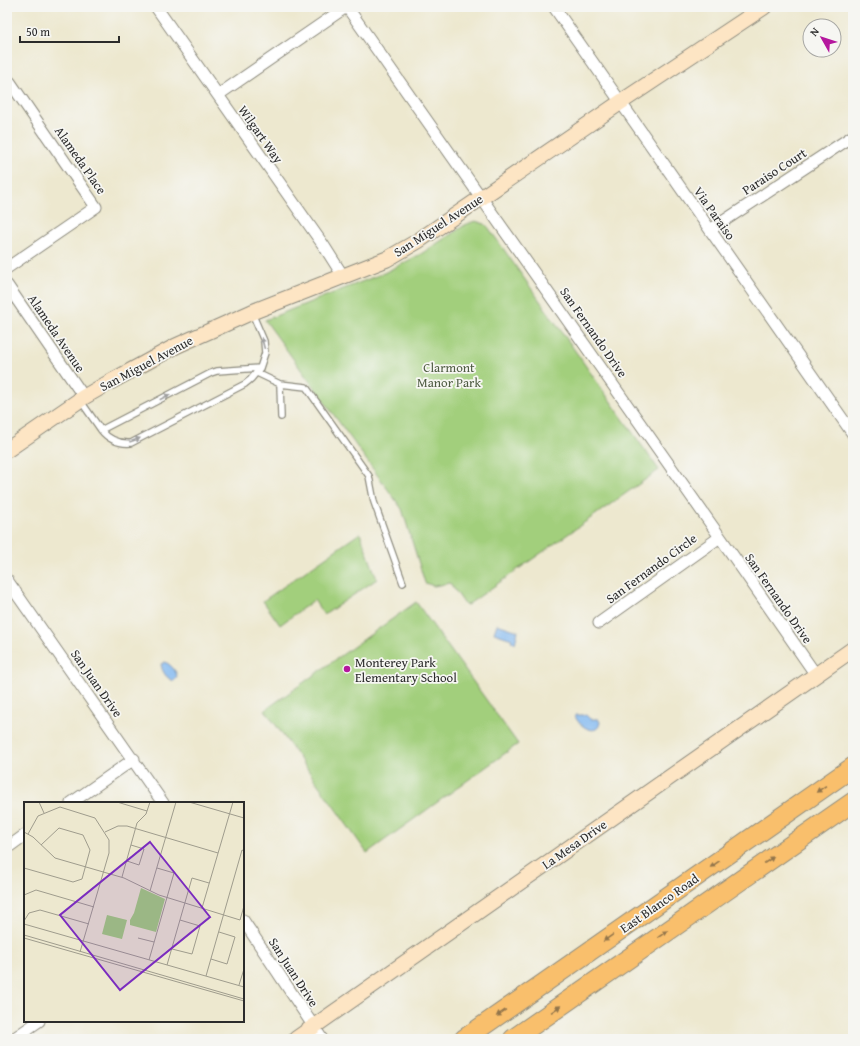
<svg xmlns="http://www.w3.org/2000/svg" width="860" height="1046" viewBox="0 0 860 1046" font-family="'Gentium Book Plus',serif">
	<rect width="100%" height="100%" fill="#f6f6f2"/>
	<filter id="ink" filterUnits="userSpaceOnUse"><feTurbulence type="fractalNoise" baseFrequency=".025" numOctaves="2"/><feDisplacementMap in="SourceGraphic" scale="8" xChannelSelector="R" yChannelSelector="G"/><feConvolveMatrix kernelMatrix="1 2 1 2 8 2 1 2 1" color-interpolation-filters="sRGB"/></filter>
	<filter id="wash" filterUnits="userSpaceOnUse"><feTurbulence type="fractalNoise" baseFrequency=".012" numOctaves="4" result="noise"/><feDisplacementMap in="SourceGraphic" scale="16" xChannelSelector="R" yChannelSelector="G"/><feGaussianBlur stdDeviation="0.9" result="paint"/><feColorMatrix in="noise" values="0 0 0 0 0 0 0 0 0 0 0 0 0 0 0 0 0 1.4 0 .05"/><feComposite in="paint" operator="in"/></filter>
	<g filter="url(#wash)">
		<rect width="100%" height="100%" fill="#ede8cf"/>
		<!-- green -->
		<path fill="#a2cf7c" stroke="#667d54" d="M475,221L485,224L488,227L659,470L466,606L450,583L434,586L425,583L402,509L265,320L384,273L421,254L465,225Z
			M360,533L377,579L324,615L314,600L280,625L263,601Z
			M416,602L518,744L367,853L265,710Z"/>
		<!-- water -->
		<path fill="#81b8f1" stroke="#56728e" d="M497,624L518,631L515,643L511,641L512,639L494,633Z
			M165,662C171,665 176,670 177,677L174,681C167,679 162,672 161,664Z
			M575,715H586L590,719H598L600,722C598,738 577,726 575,715Z"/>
	</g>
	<g filter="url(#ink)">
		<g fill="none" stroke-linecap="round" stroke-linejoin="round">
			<!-- lane casing -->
			<g stroke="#8c8a7d" stroke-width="8">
				<path id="lane" d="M257,373L280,384L306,387L369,476L374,502L403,583
					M280,384L281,417
					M80,400L101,430L211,373L217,371L260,368
					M101,430C109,440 118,444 131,443L245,384L251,379L260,368L265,353L264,341L252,313"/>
			</g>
			<!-- street casing -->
			<g stroke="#8c8a7d" stroke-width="13">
				<path id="street" d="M156,7L324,246L343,276
					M347,7L720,537L816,675
					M554,7L853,434
					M7,84L10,82L96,207L7,268
					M218,95L346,7
					M710,230L853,136
					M7,285L84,397
					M7,580L163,803
					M599,623L720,537
					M71,803L134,759
					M7,848L25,835
					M243,920L322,1039
					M13,1039L39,1021"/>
			</g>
			<!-- secondary casing -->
			<g stroke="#8c8a7d" stroke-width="17">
				<path id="secondary" d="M7,450L84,397L110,382L176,346L252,312L387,259L418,241L621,102L764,7
					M296,1039L853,649"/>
			</g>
			<!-- highway casing -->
			<g stroke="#8c8a7d" stroke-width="21">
				<path id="highway" d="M464,1039L853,767
					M513,1039L853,802"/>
			</g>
			<!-- lane -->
			<use href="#lane" stroke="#fff" stroke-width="5.5"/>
			<!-- street -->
			<use href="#street" stroke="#fff" stroke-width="11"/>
			<!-- secondary -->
			<use href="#secondary" stroke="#fde5c4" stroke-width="15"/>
			<!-- highway -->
			<use href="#highway" stroke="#f9bf6c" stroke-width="19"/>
		</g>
		<!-- one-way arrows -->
		<defs><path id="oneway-solid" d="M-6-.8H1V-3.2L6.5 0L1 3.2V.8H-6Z"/></defs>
		<g fill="#a0a0a0">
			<use href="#oneway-solid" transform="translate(263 343) rotate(-104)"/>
			<use href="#oneway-solid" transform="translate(165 397) rotate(-27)"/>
			<use href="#oneway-solid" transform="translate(135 440) rotate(-20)"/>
		</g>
		<g fill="#92754c">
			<use href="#oneway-solid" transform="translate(821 789) rotate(145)"/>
			<use href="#oneway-solid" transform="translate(769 860) rotate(-35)"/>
			<use href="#oneway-solid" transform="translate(715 864) rotate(145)"/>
			<use href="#oneway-solid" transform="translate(663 934) rotate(-35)"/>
			<use href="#oneway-solid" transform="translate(608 938) rotate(145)"/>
			<use href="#oneway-solid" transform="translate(556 1009) rotate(-35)"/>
			<use href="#oneway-solid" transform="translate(501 1013) rotate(145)"/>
		</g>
	</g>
	<!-- markers -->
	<circle fill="#b5179e" stroke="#f6f6f2" stroke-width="1.5" cx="347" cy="669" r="4"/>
	<g text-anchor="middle" stroke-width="3.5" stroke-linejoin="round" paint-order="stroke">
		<!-- street labels -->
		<g font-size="13" fill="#2b2b2b" stroke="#f6f6f2">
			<text transform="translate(261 134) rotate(55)" y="5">Wilgart Way</text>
			<text transform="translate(81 160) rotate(55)" y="5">Alameda Place</text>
			<text transform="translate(774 171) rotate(-33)" y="5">Paraiso Court</text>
			<text transform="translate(715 213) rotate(55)" y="5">Via Paraiso</text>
			<text transform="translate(438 225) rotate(-33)" y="5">San Miguel Avenue</text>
			<text transform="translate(594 332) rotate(55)" y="5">San Fernando Drive</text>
			<text transform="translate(57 333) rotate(56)" y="5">Alameda Avenue</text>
			<text transform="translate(146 363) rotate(-28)" y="5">San Miguel Avenue</text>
			<text transform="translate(651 568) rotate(-36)" y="5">San Fernando Circle</text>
			<text transform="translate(779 598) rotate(55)" y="5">San Fernando Drive</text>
			<text transform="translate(97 683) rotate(55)" y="5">San Juan Drive</text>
			<text transform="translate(574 844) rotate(-35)" y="5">La Mesa Drive</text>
			<text transform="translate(659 903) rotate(-35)" y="5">East Blanco Road</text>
			<text transform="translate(294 972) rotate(57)" y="5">San Juan Drive</text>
		</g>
		<!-- park labels -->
		<g font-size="13" fill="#4f5c43" stroke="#f6f6f2">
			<text x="449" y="372">Clarmont<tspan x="449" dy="15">Manor Park</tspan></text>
		</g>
		<!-- poi labels -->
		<g font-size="13" fill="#2b2b2b" stroke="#f6f6f2" text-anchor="start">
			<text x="355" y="667">Monterey Park<tspan x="355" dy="15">Elementary School</tspan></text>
		</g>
	</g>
	<!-- overview -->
	<g transform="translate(24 802)">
		<rect width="220" height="220" fill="#ede8cf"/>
		<path d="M117,86L141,97L132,130L106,123V118L110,111ZM83,113L103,118L98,137L78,132Z" fill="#a2cf7c"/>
		<path fill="none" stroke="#9f9c8d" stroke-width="1" d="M15,0L20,11M93,0L123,9M165,0L220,16M0,30L9,35L31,56L100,76L135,93L216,118L220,104M81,30L94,24H103L194,51M4,32L14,14L36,5L71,16L85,38V51L56,150M103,59L115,63L120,47L107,43M0,66L49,80L58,77L66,48L59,33L35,26L17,43M98,75L113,21L122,12L126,0M126,89L152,0M0,93L12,88L70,105M178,106L209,0M0,119L5,111L16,108L65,122M0,122L220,185M0,133L220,197M0,136L220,199M114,136L130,140M148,147L168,152L176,124L156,118M187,157L203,162L211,135L195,130M125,158L150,71L133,66M143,163L168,76L185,81M182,174L218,48L220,49M215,183L220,167"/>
		<path fill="#7b2cbf" fill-opacity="0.15" stroke="#7b2cbf" stroke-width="2" d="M126,40L186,115L96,188L36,113Z"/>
		<rect width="220" height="220" fill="none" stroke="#2b2b2b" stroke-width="2"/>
	</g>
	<!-- margin -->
	<rect width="860" height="1046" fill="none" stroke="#f6f6f2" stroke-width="24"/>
	<!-- north arrow -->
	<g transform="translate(822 38) rotate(309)"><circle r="19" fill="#f6f6f2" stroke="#a5a5a2"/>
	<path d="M0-3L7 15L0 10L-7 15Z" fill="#b5179e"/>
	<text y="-6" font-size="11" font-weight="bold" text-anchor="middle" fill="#2b2b2b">N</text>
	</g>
	<!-- scale -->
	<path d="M20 36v6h99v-6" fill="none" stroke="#2b2b2b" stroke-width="2"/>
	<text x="26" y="36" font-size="12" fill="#2b2b2b" stroke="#f6f6f2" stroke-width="3" paint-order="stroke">50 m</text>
</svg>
